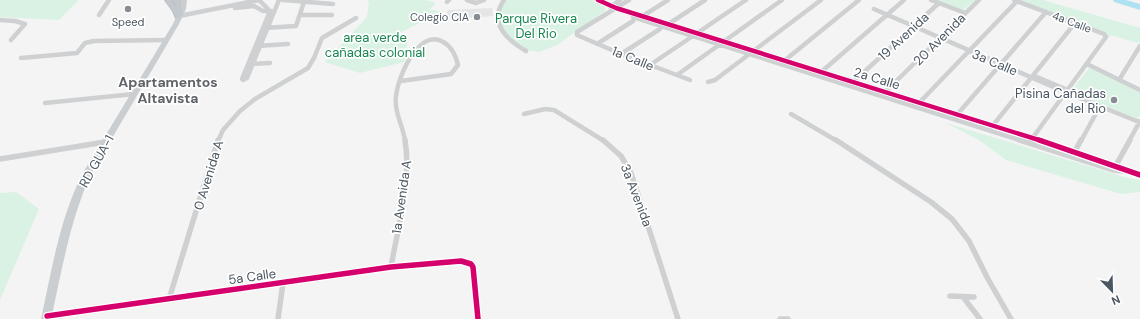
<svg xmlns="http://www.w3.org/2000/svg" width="1140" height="319" viewBox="0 0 1140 319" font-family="'DM Sans',sans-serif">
	<rect width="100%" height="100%" fill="#f4f4f4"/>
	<!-- education -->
	<path fill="#e6e5e6" d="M492,8L493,16L444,20L448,10Z"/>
	<!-- green -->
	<path fill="#d9f2e3" d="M0,0H79L59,20L0,17Z
		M367,0H426L436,3L429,10L444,11L397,34L408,39L404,62L360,73L325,62L367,17L369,2Z
		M504,0H592L606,7L605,11L557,45L539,52L520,49L499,25L502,2Z
		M933,0H976L962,11Z
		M1015,0H1043L1140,28V42L1137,43L1111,35L1110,37Z
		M1090,67L1140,90V115L1137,119L1071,91Z
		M946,123L1124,177L1140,180V192L1121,194L1006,160L979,140Z
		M16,192L39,209L0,300V193Z"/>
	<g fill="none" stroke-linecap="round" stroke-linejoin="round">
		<!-- river -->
		<path fill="#aee2f0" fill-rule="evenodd" d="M1113,0H1126L1140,4V10L1114,2Z"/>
		<!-- trunk casing -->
		<g stroke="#b9bec3" stroke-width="2">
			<path id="trunk" d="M165,0H171L176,7L174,0H180L183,14L181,16L180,18H176L173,11Z"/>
		</g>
		<!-- minor-far1 -->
		<path stroke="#ced0d2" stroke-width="4.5" d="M259,0L270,11L242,79L243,80L247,78L279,0
			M283,0L333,4
			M467,0L476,3L484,0
			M504,0C488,23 507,40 526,51
			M598,0L616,8L1042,141
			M629,0L577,32V35L621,54L690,80
			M931,0L965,13
			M1014,0L1104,34L1106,37L1031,140
			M447,2L449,0
			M610,7L620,0
			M235,8L254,6L263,11H271
			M874,9L1065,92L1139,122
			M99,15L109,0
			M300,15H332
			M179,16L259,0
			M633,17L1022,141
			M641,17L668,0
			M0,20L15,21L25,24L11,40
			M667,25L705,0
			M264,28L296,26L303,5
			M597,44L633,21
			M257,46L288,44
			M621,54L660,29
			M21,58L77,53L85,43L94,41L166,40
			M784,61L859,0
			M251,64L270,63
			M1087,64L1140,90
			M650,65L746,0
			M820,73L904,0
			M677,75L782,0
			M1037,77L1068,90
			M1119,80L1140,46
			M401,81L451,74L458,65C453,43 434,29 417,49C406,61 398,81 396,96C394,113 403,125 405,141
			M708,82L715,80L821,0
			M851,84L939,3
			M884,93L979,0
			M45,103L134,94
			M918,104L1017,1
			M524,114L545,109L554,110L604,141
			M791,114L837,141
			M955,117L1046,12
			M990,129L1075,23
			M218,141L223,130L240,111L255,99L308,68L314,58L322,38L356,18
			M1081,141L1100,106
			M1129,141L1140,121"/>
		<!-- minor -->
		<path stroke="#ced0d2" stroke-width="5.5" d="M603,140L621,156L631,173L678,319
			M836,140L931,202L952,219L969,241L988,279L1011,319
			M1019,140L1113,170L1123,171
			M1039,140L1140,175
			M1074,153L1081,140
			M0,159L105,142
			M1115,167L1130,140
			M391,267C398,225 412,183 405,140
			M950,296L974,297
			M963,297L980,319
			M169,299L218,140
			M47,316L391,267L461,261L471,264L473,267L478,319
			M278,319L283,283
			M780,319H788"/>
		<!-- primary -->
		<path fill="#caced1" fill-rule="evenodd" d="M181,0H187L186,9L179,24L91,174C70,220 62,270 51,319H41C52,269 60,216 84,171L173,24L180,9Z"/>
		<!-- trunk -->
		<use href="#trunk" fill="#c4c9cd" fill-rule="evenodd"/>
		<!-- cycleway-far1 casing -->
		<g stroke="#fff" stroke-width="6">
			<path id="cycleway-far1" d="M598,0L616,8L1042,141"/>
		</g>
		<!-- cycleway casing -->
		<g stroke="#fff" stroke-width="8">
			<path id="cycleway" d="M1039,140L1140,175
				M47,316L391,267L461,261L471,264L473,267L478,319"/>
		</g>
		<!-- cycleway-far1 -->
		<use href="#cycleway-far1" stroke="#d6006c" stroke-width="4.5"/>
		<!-- cycleway -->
		<use href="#cycleway" stroke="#d6006c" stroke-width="5.5"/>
	</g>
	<!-- markers -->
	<g fill="#868d94" stroke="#fff" stroke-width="1.5">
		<circle cx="128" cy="9" r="4"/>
		<circle cx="477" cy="17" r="4"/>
		<circle cx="1114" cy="100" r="4"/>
	</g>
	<g text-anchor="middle" stroke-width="3.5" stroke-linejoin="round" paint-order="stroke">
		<!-- far-poi labels -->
		<g font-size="11" fill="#4a5661" stroke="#fff" text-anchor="end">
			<text x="469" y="21">Colegio CIA</text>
			<text x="128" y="26" text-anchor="middle">Speed</text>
		</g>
		<!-- far-street labels -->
		<g font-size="11" fill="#4a5661" stroke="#fff">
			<text transform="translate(1072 22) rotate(21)" y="4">4a Calle</text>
		</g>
		<!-- park labels -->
		<g font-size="13" fill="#17864f" stroke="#fff">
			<text x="536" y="23">Parque Rivera<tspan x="536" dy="15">Del Rio</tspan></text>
			<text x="375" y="42">area verde<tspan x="375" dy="15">cañadas colonial</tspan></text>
		</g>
		<!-- street labels -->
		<g font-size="13" fill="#4a5661" stroke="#fff">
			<text transform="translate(903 36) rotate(-43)" y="5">19 Avenida</text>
			<text transform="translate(939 39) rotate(-45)" y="5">20 Avenida</text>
			<text transform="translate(633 58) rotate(22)" y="5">1a Calle</text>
			<text transform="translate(995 62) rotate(23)" y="5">3a Calle</text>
			<text transform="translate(877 78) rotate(17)" y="5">2a Calle</text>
			<text transform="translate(96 161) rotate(-61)" y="5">RD GUA-1</text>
			<text transform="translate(208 175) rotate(-73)" y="5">0 Avenida A</text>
			<text transform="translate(637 195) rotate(69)" y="5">3a Avenida</text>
			<text transform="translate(401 197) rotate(-82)" y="5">1a Avenida A</text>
			<text transform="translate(252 276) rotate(-8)" y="5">5a Calle</text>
		</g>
		<!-- poi labels -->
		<g font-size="13" fill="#4a5661" stroke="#fff" text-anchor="end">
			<text x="1106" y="98">Pisina Cañadas<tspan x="1106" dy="15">del Rio</tspan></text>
		</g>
		<!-- neighbourhood labels -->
		<g font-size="14" font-weight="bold" fill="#5f6368" stroke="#fff">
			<text x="168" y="87">Apartamentos<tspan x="168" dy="16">Altavista</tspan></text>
		</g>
	</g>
	<!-- north arrow -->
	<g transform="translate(1112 291) rotate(157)" stroke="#ffffff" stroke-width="3" paint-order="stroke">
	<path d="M0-3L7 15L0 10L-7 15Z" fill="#4a5661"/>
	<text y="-6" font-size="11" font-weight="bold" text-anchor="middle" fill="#4a5661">N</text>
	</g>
</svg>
